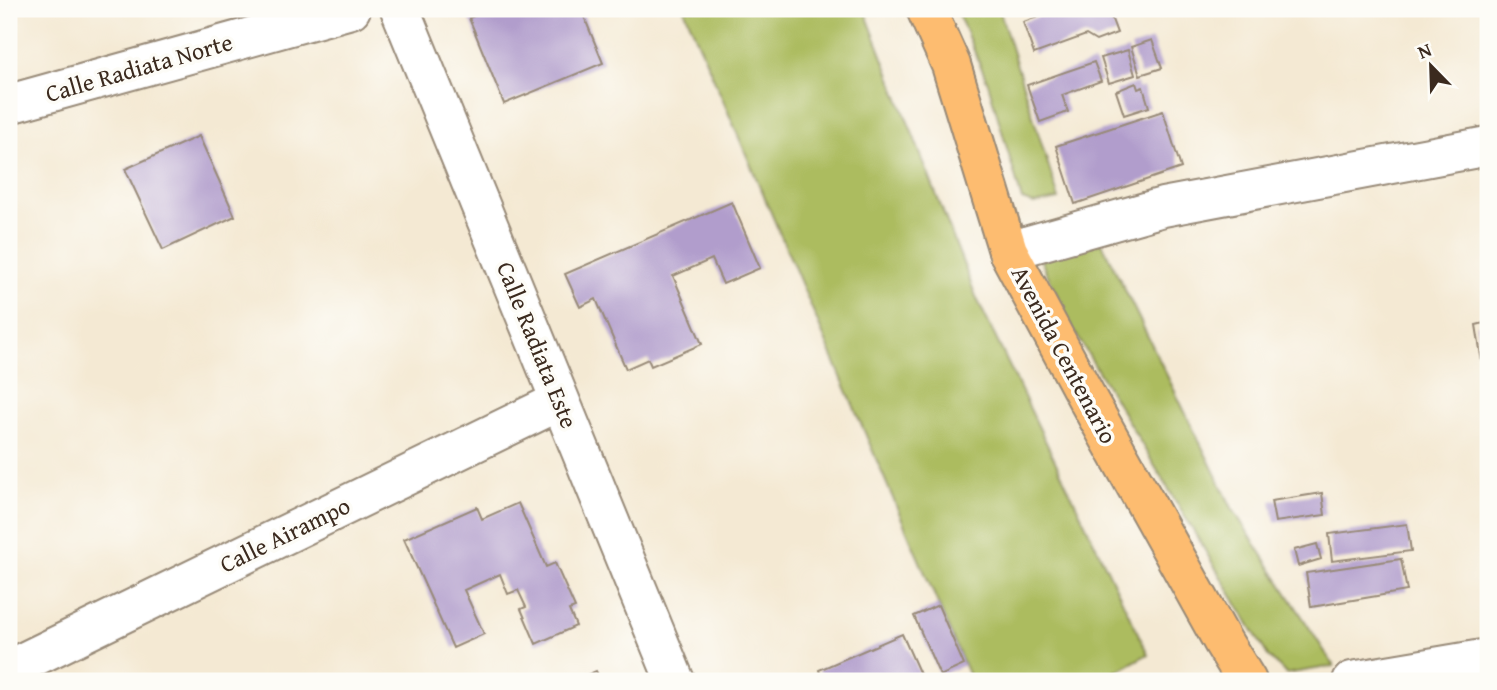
<svg xmlns="http://www.w3.org/2000/svg" width="1497" height="690" viewBox="0 0 1497 690" font-family="'Gentium Book Plus',serif">
	<rect width="100%" height="100%" fill="#fdfcf7"/>
	<filter id="ink" filterUnits="userSpaceOnUse"><feTurbulence type="fractalNoise" baseFrequency=".0143" numOctaves="2"/><feDisplacementMap in="SourceGraphic" scale="14" xChannelSelector="R" yChannelSelector="G"/><feConvolveMatrix kernelMatrix="1 2 1 2 8 2 1 2 1" color-interpolation-filters="sRGB"/></filter>
	<filter id="wash" filterUnits="userSpaceOnUse"><feTurbulence type="fractalNoise" baseFrequency=".00686" numOctaves="4" result="noise"/><feDisplacementMap in="SourceGraphic" scale="28" xChannelSelector="R" yChannelSelector="G"/><feGaussianBlur stdDeviation="1.57" result="paint"/><feColorMatrix in="noise" values="0 0 0 0 0 0 0 0 0 0 0 0 0 0 0 0 0 1.4 0 .05"/><feComposite in="paint" operator="in"/></filter>
	<g filter="url(#wash)">
		<rect width="100%" height="100%" fill="#f4e9d3"/>
		<!-- green -->
		<path fill="#acbc5e" stroke="#74733e" stroke-width="2" d="M684,9H864L977,299L1148,654L1099,681H971Z
			M956,9H999L1059,199L1034,204L1022,200L988,83Z
			M1099,237L1232,508L1334,666L1286,674L1268,656L1073,329L1041,261Z"/>
		<g id="blocks">
			<!-- building -->
			<path fill="#b19dcc" d="M491,9H581L603,63L504,104L469,18Z
				M1061,9H1108L1117,33L1096,41L1086,35L1034,54L1023,22Z
				M1152,40L1162,68L1140,75L1131,47Z
				M1128,50L1135,75L1109,83L1101,58Z
				M1094,62L1101,81L1062,95L1068,112L1040,122L1027,85Z
				M1136,83L1138,89L1143,87L1149,107L1124,115L1116,91Z
				M1163,111L1181,168L1075,204L1056,146Z
				M199,136L235,216L163,250L125,169Z
				M732,202L760,268L723,284L712,259L673,276L702,344L651,366L648,359L626,369L596,299L580,307L565,274Z
				M1488,322V393H1487L1476,325Z
				M1322,493L1325,515L1275,522L1271,501Z
				M518,503L546,567L555,563L575,608L569,610L576,626L536,644L521,609L526,607L518,590L508,594L500,574L464,590L484,634L453,648L404,539L477,507L482,519Z
				M1407,524L1411,551L1332,561L1329,534Z
				M1317,544L1321,559L1298,566L1294,550Z
				M1401,559L1407,591L1311,607L1306,573Z
				M938,605L964,665L940,676L914,616Z
				M902,634L923,681H815L822,678L819,670Z
				M596,671L601,681H573Z"/>
		</g>
	</g>
	<g filter="url(#ink)">
		<use href="#blocks" fill-opacity="0" stroke="#988a78" stroke-width="2"/>
		<g fill="none" stroke-linecap="round" stroke-linejoin="round">
			<!-- minor casing -->
			<g stroke="#988a78" stroke-width="42">
				<path id="minor" d="M400,9L675,681
					M9,104L351,9
					M1008,251L1163,207L1488,146
					M9,669L560,401
					M1352,681L1488,658"/>
			</g>
			<!-- major casing -->
			<g stroke="#988a78" stroke-width="42">
				<path id="major" d="M926,9L951,65L1008,251L1088,400L1223,642L1247,681"/>
			</g>
			<!-- minor -->
			<use href="#minor" stroke="#fff" stroke-width="38"/>
			<!-- major -->
			<use href="#major" stroke="#fdbc6f" stroke-width="38"/>
		</g>
	</g>
	<g text-anchor="middle" stroke-width="7" stroke-linejoin="round" paint-order="stroke">
		<!-- street labels -->
		<g font-size="24" fill="#3b2a1e" stroke="#fdfcf7">
			<text transform="translate(139 68) rotate(-16)" y="8">Calle Radiata Norte</text>
			<text transform="translate(537 345) rotate(68)" y="8">Calle Radiata Este</text>
			<text transform="translate(1064 355) rotate(62)" y="8">Avenida Centenario</text>
			<text transform="translate(285 535) rotate(-26)" y="8">Calle Airampo</text>
		</g>
	</g>
	<!-- margin -->
	<rect width="1497" height="690" fill="none" stroke="#fdfcf7" stroke-width="35"/>
	<!-- north arrow -->
	<g transform="translate(1431 66) rotate(337)" stroke="#fdfcf7" stroke-width="5" paint-order="stroke">
	<path d="M0-5L12 26L0 18L-12 26Z" fill="#3b2a1e"/>
	<text y="-10" font-size="19" font-weight="bold" text-anchor="middle" fill="#3b2a1e">N</text>
	</g>
</svg>
